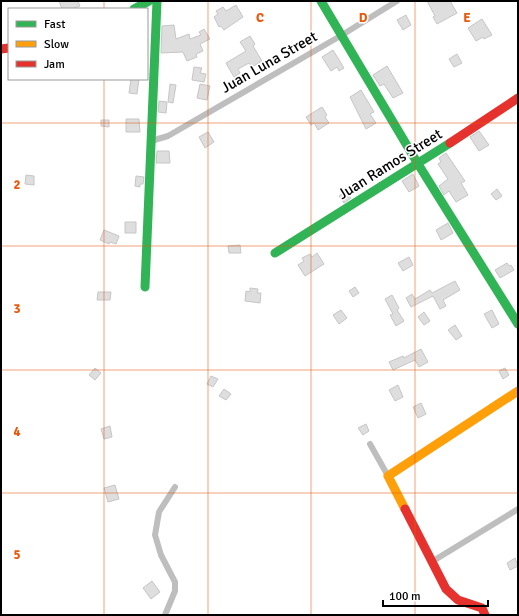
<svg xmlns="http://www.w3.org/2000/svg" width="519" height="616" viewBox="0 0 519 616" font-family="Signika,sans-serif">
	<rect width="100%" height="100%" fill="#fff"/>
	<!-- building -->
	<path fill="#dedede" stroke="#c6c6c6" d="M59,1H78L80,6L72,9H62Z
		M427,1H450L457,13L437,24L433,17L435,16Z
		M236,5L243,17L224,30L221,26L219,27L214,17L218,14L216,11L223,7L226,11Z
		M406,15L411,25L403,30L397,20Z
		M482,19L492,35L484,39L483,37L476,41L468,28Z
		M174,25L176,39L189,34L190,39L201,35L199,32L204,29L210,39L200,44L203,51L196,54L197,57L187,61L183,52L161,53L162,26Z
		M250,36L255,44L253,46L262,61L252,67L249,63L238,69L240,73L234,77L226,63L246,51L240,42Z
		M333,50L344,68L339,71L337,67L331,71L322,57Z
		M457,54L462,63L454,67L449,59Z
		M387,66L403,93L393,98L384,84L380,86L373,75Z
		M194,67L202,68L200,73L206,74L204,82L192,80Z
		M131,79H139L137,94L129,93Z
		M170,84L176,85L173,103L168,102Z
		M200,84L210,86L207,100L197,98Z
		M361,90L374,112L370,114L376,123L366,129L350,97Z
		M159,101L167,102L166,113L158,112Z
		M322,107L327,115L325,117L329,123L318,130L314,123L311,125L306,117Z
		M126,119H139L140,132H126Z
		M101,120H109V127L101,126Z
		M479,131L489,145L479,151L470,137Z
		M208,132L214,142L205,148L199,137Z
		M157,151H169L170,163H156Z
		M446,153L465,181L461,183L468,195L456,202L449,191L444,195L439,186L448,179L438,164L441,162L439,158Z
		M413,174L419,186L409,192L402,181Z
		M26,175L34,176V185L25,184Z
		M136,176L144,177L143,184H140V187L135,186Z
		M497,189L502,196L496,200L491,194Z
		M346,191L351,198L344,203L339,196Z
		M125,222H136V233H125Z
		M448,223L453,233L441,240L436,230Z
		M104,230L119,236L116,244L110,242L109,244L100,240Z
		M240,245L241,253H229L228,246Z
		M317,253L324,264L305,276L298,265L304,261L302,258L310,254L312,257Z
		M409,257L413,265L403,271L398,263Z
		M507,263L509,266L511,265L514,270L500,278L495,270Z
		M455,281L460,290L443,300L446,306L440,309L433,296L411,307L406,298L412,294L415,299L430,290L432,293Z
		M355,287L359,293L353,297L349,291Z
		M250,288L258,289L257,293H261L260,303L245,301L246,291L250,292Z
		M98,292H111L110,300H97Z
		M392,295L399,308L397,310L404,321L396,326L390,315L393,314L385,299Z
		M341,310L347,318L339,324L333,315Z
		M492,310L499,324L492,328L484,314Z
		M424,312L430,321L424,325L418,317Z
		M455,325L462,336L456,340L448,330Z
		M421,349L428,362L419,367L415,360L393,370L389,362L403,356L404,358Z
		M95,368L101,373L95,380L89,375Z
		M505,368L509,375L503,379L499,371Z
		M211,376L218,379L213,387L207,384Z
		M398,385L403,397L395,401L389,390Z
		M224,389L231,394L226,400L219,396Z
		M421,403L426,414L418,418L413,407Z
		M366,424L369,431L363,435L358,428Z
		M110,426L112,437L104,439L101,429Z
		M115,485L119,499L108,502L104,488Z
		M515,558L518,566L510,570L507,563Z
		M152,581L160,592L151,599L143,588Z"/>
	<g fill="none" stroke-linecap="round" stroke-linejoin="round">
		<!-- street -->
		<path stroke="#bebebe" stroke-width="6" d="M151,141L168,136L342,35L397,1
			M370,444L388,476
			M433,561L518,509
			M165,615L175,591V582L161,555L155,535L159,512L175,487"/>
		<!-- fast -->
		<path stroke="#30b455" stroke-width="9" d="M321,1L418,164L518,324
			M134,9L149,1
			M275,253L450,143
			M145,287L157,1"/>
		<!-- slow -->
		<path stroke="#ff9f0a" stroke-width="9" d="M405,509L388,476L518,391"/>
		<!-- jam -->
		<path stroke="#e5322d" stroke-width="9" d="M1,49L9,48
			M450,143L518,98
			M405,509L446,589L458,600L482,608L485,615"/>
	</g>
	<!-- grid -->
	<path fill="none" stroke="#e8590c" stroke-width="1" stroke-opacity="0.55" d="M104,1V9M208,1V615M311,1V615M415,1V615M104,79V615M1,123H518M1,246H518M1,370H518M1,493H518"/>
	<g text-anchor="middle" stroke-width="3" stroke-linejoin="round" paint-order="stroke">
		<!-- street labels -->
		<g font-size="15" fill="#000" stroke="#fff">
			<text transform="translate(269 62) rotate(-30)" y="5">Juan Luna Street</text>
			<text transform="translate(390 164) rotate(-32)" y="5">Juan Ramos Street</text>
		</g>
	</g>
	<g font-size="13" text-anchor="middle" font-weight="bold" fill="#e8590c" stroke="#fff" stroke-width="3" stroke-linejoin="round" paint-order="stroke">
		<text x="260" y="22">C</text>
		<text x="363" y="22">D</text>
		<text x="467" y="22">E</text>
		<text x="17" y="189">2</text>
		<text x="17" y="313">3</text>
		<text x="17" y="436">4</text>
		<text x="17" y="559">5</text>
	</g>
	<!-- border -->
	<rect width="519" height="616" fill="none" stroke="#000000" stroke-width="4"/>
	<!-- legend -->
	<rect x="8" y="8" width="140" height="72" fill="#ffffff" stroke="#999999"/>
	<rect x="16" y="21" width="20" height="6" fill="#30b455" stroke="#999999"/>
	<text x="44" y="28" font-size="12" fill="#000000">Fast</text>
	<rect x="16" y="41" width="20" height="6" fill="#ff9f0a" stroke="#999999"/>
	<text x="44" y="48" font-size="12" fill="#000000">Slow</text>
	<rect x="16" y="61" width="20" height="6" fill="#e5322d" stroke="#999999"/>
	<text x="44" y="68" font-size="12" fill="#000000">Jam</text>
	<!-- scale -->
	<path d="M383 600v6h105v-6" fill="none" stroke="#000000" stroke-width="2"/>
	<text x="389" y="600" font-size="12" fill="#000000" stroke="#ffffff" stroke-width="3" paint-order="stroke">100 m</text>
</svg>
